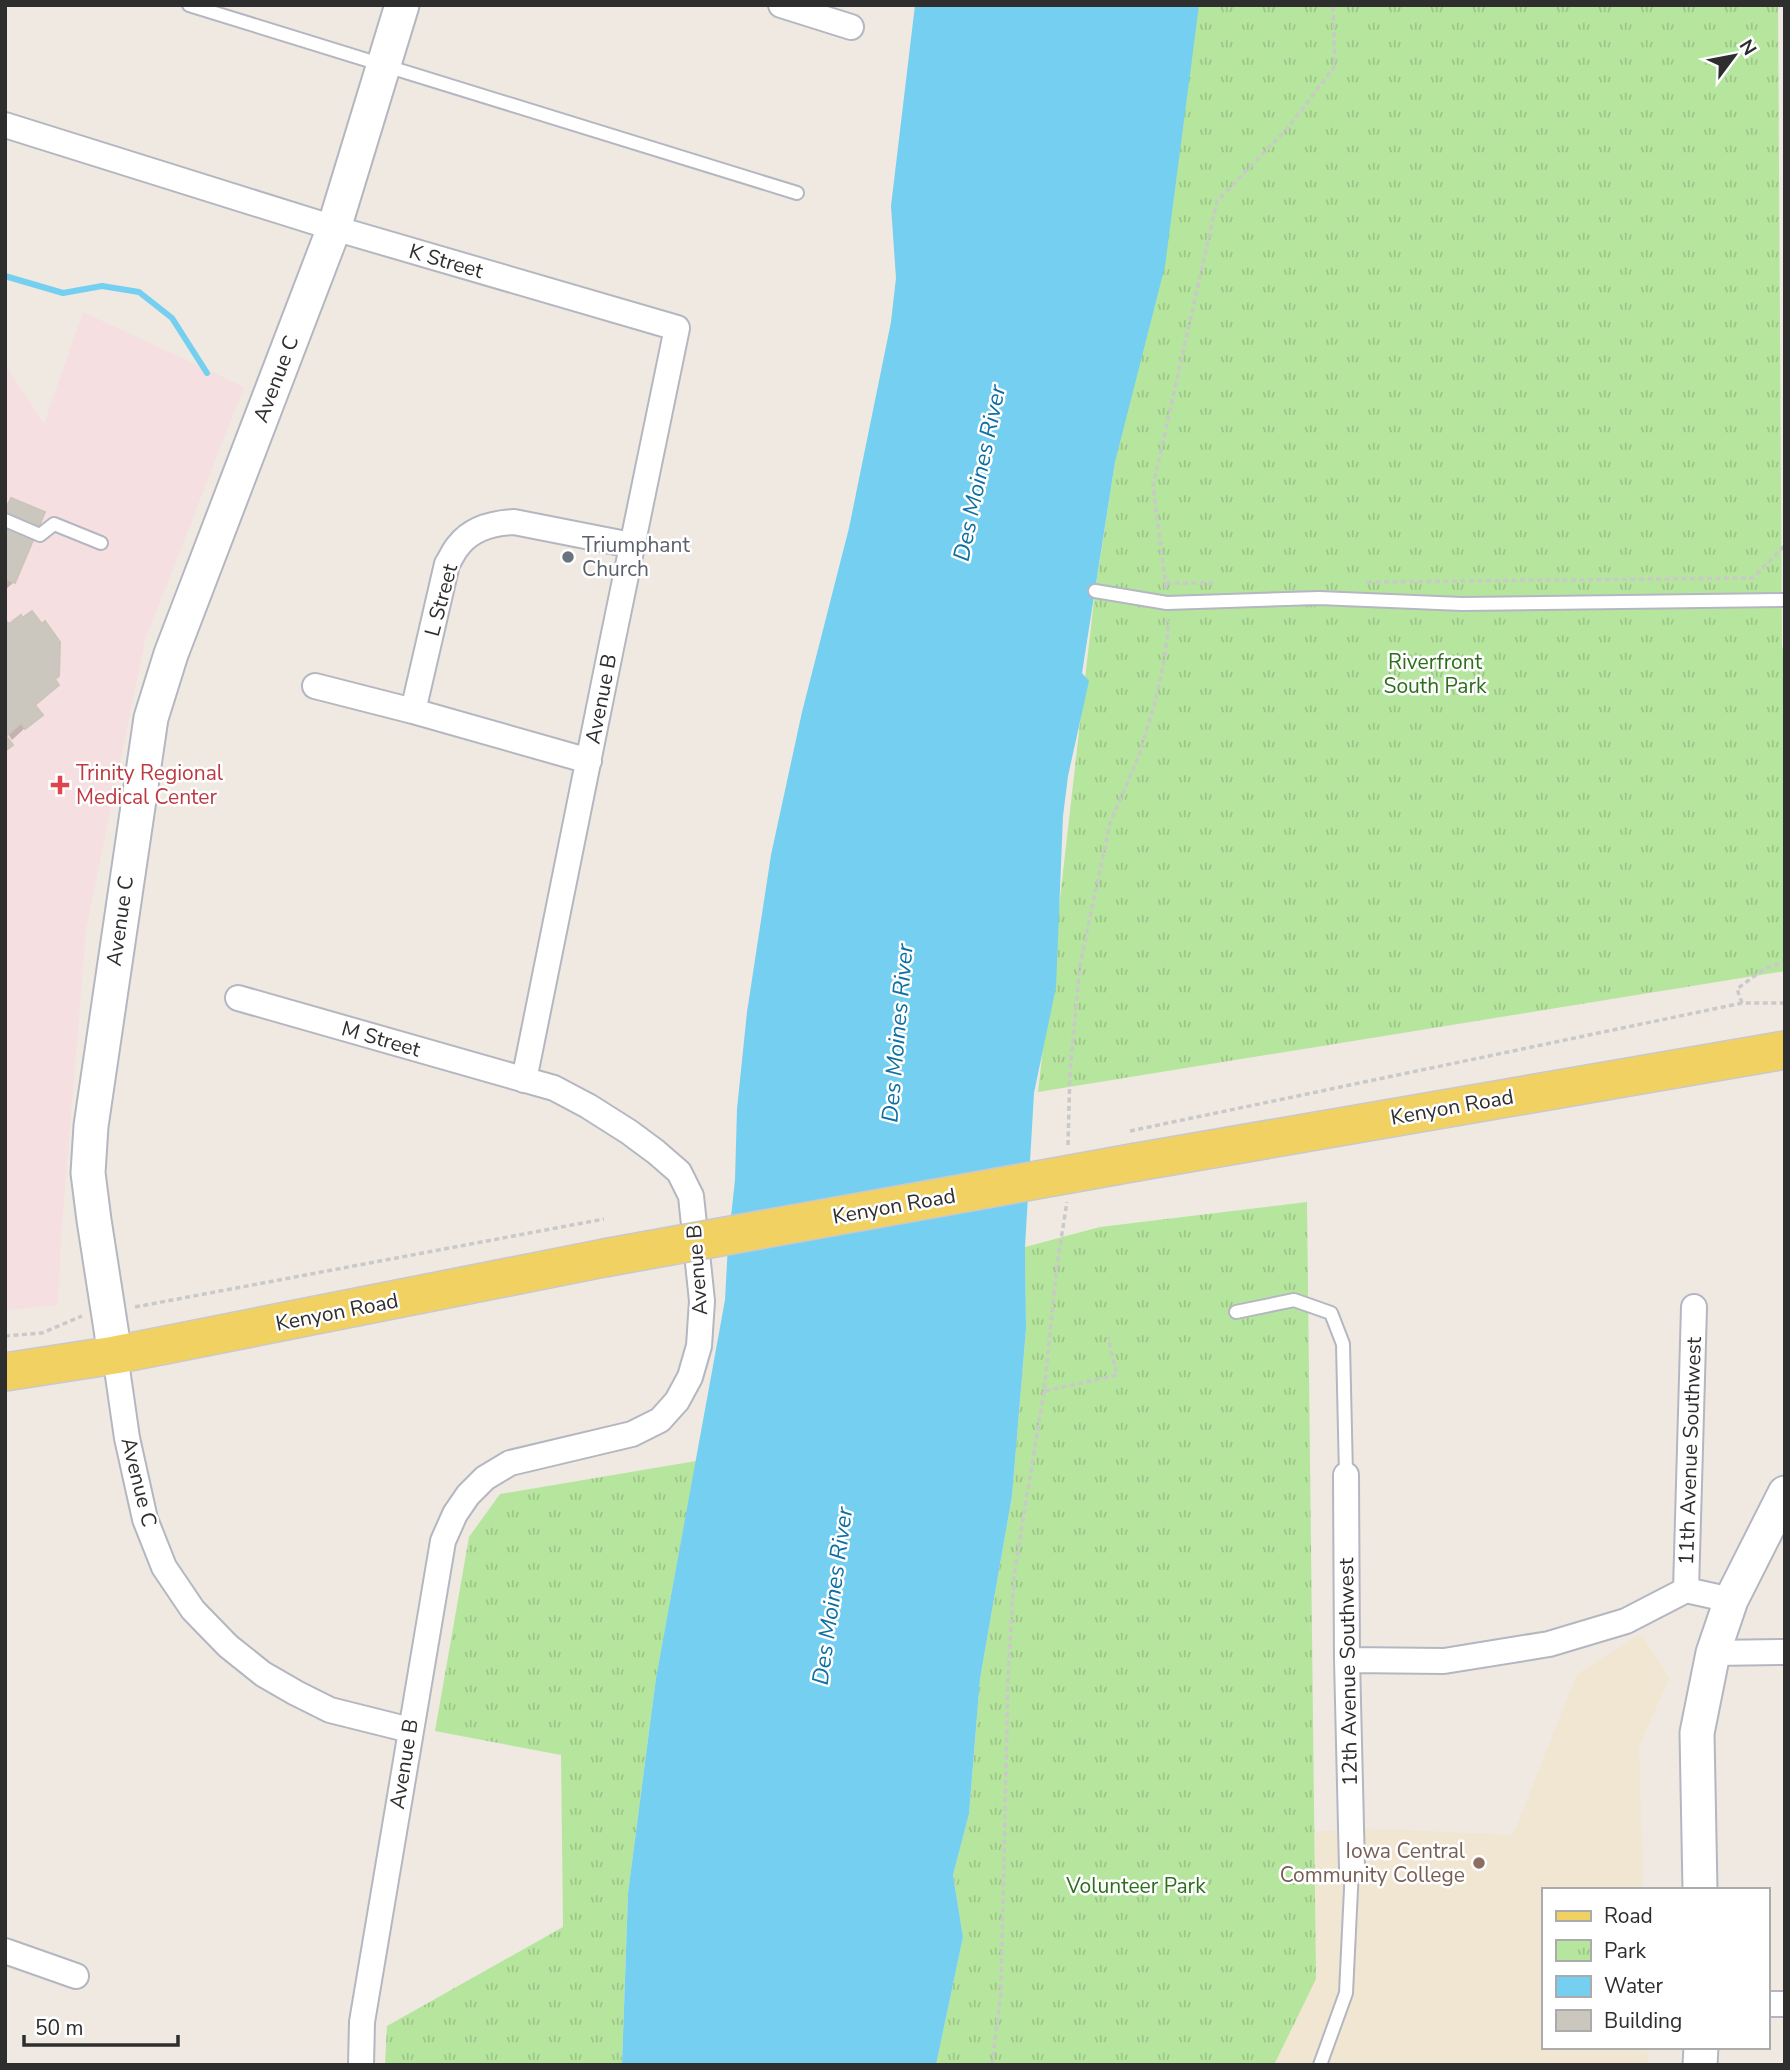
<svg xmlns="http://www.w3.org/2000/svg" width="1790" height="2070" viewBox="0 0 1790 2070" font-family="'Nunito Sans',sans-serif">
	<defs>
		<pattern id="park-tufts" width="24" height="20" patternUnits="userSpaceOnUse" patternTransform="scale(1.75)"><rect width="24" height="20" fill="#b6e59e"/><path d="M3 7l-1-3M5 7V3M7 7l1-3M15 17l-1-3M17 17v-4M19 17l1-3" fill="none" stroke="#9dc588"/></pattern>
	</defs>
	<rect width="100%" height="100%" fill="#efe9e1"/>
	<!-- education -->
	<path fill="#f0e6d1" d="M1641,1634L1669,1678L1639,1747L1643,1890H1543V2047H1647L1648,2065H1274L1316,1979L1315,1832L1361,1828L1513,1835L1577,1674Z"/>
	<!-- medical -->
	<path fill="#f5dfe0" d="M83,312L244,387L145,640L86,930L61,1235L58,1305L5,1310V365L44,424Z"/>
	<!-- park -->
	<path fill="url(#park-tufts)" d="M1170,5H1778L1782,647L1785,653V971L1038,1092L1095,591L1115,462Z
		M1307,1202L1316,1979L1274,2065H936L963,1937L953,1875L969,1814L980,1679L1012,1496L1026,1329L1025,1247L1100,1227Z
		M696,1461L656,1678L628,1893L622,2065H385L387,2026L563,1927L561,1755L435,1731L469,1537L500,1494Z"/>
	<!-- water -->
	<path fill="#75cff0" d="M915,5H1199L1165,266L1115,462L1082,673L1089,681L1068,776L1063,816L1056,987L1034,1093L1025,1247L1026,1329L1012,1496L980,1679L969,1814L953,1875L963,1937L936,2065H622L628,1893L656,1678L725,1300L728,1244L735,1180L737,1109L747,1012L771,855L802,712L849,528L891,322L896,278L891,206Z"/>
	<!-- shadow -->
	<path fill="#0003" d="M11,500L14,582L5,590V506Z
		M34,706L40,714L12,740L8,734Z"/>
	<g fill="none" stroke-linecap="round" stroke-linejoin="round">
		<!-- stream -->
		<path stroke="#75cff0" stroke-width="6" d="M5,276L63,293L102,286L139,292L172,318L207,373"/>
	</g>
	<!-- building -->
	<path fill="#cbc7bf" stroke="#cbc5ba" stroke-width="2" d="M11,498L45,512L15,583L6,579L5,581V511Z
		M32,611L42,624L45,621L60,642L59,676L55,679L59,685L35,705L43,715L25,729L21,723L6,736L13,745L5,751V620L9,624L21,615L22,618Z"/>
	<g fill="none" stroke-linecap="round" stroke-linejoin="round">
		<!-- lane casing -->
		<g stroke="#b4b7c1" stroke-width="16">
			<path id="lane" d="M189,5L797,193
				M5,520L40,535L54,524L101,543
				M1095,591L1167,603L1319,598L1462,604L1785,600
				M1236,1312L1294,1300L1331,1313L1343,1344L1346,1475
				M1320,2065L1346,1993L1352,1868"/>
		</g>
		<!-- street casing -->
		<g stroke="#b4b7c1" stroke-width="28">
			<path id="street" d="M781,5L851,27
				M5,125L334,228L677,328C624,578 575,830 524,1080
				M315,686L413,711L589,761
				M413,711L447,564C451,558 454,550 459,545C472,528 495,523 514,522L631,545
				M238,998L554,1088L588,1106L629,1132L656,1152L679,1172L691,1196L702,1301L699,1346L690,1377L677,1401L660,1420L632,1434L510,1463L485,1478L468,1495L455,1514L443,1541L362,2022L361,2065
				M115,1355L127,1438L145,1519L164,1567L193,1610L228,1646L263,1674L296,1693L330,1710L410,1730
				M1346,1475L1347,1660L1352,1868
				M1686,1590L1694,1307
				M1686,1590L1731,1600
				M1713,1653L1785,1652
				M1347,1660L1444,1661L1549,1644L1626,1621L1686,1590
				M5,1951L76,1976
				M1767,2004H1785"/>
		</g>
		<!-- secondary casing -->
		<g stroke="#b4b7c1" stroke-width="37">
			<path id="secondary" d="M115,1355L94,1220L88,1173L91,1126L151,718L171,654L334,228L402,5
				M1700,1890L1697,1733L1713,1653L1731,1600L1785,1493
				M1700,2065L1701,2047"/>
		</g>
		<!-- primary casing -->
		<g stroke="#c9c9c9" stroke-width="40">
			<path id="primary" d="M1137,1162L1785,1050
				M5,1372L115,1355L604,1258"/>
		</g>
		<!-- path -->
		<path stroke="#c9c9c9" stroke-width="3.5" stroke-dasharray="5 3.5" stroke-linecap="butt" d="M1367,582L1753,578L1785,545
			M1166,583H1216
			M1166,588L1153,486L1217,201L1287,129L1335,66L1333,5
			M1742,1003L1737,989L1765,968L1785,962
			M1130,1131L1742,1003H1785
			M1068,1145L1070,1071L1080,965L1110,823L1138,758L1154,706L1164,662L1168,633L1167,620
			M135,1307L604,1219
			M5,1336L42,1333L82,1316
			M1045,1391L1117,1375L1108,1337
			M992,2065L1001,1992L1008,1677L1014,1575L1044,1391L1057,1265L1067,1202"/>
		<!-- lane -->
		<use href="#lane" stroke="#fff" stroke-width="12"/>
		<!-- street -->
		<use href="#street" stroke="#fff" stroke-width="24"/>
		<!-- secondary -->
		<use href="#secondary" stroke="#fff" stroke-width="33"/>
		<!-- primary -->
		<use href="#primary" stroke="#f2d163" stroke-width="37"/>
		<!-- primary-bridge casing -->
		<g stroke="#c9c9c9" stroke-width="40" stroke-linecap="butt">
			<path id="primary-bridge" d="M604,1258L1137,1162"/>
		</g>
		<!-- primary-bridge -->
		<use href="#primary-bridge" stroke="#f2d163" stroke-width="37"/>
	</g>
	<!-- markers -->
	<circle fill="#6b7280" stroke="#fff" stroke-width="2.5" cx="568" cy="557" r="7"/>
	<path fill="#e0444e" stroke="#fff" stroke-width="2.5" d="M56.5 774.5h7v7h7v7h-7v7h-7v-7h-7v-7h7z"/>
	<circle fill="#8d6e63" stroke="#fff" stroke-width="2.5" cx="1479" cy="1863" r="7"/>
	<g text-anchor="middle" stroke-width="5" stroke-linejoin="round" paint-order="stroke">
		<!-- street labels -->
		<g font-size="21" fill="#2e2e2e" stroke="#fff">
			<text transform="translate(446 261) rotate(16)" y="7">K Street</text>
			<text transform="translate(276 379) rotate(-69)" y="7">Avenue C</text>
			<text transform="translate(441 600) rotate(-75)" y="7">L Street</text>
			<text transform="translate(601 699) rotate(-79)" y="7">Avenue B</text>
			<text transform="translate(120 921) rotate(-82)" y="7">Avenue C</text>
			<text transform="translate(381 1039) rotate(16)" y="7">M Street</text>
			<text transform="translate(1452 1107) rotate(-10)" y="7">Kenyon Road</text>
			<text transform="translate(894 1206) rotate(-10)" y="7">Kenyon Road</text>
			<text transform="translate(697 1270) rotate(-94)" y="7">Avenue B</text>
			<text transform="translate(337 1312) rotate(-11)" y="7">Kenyon Road</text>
			<text transform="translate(1690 1451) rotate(-88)" y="7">11th Avenue Southwest</text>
			<text transform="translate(139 1482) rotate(76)" y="7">Avenue C</text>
			<text transform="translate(1348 1672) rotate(-91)" y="7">12th Avenue Southwest</text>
			<text transform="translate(404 1764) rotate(-81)" y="7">Avenue B</text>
		</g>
		<!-- worship labels -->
		<g font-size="21" fill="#5b616d" stroke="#fff" text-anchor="start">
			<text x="582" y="552">Triumphant<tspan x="582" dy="24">Church</tspan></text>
		</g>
		<!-- park labels -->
		<g font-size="21" fill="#2c6e1b" stroke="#fff">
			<text x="1435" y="669">Riverfront<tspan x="1435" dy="24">South Park</tspan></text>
			<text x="1136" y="1893">Volunteer Park</text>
		</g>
		<!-- health labels -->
		<g font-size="21" fill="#be3a42" stroke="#fff" text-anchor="start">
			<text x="76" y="780">Trinity Regional<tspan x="76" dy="24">Medical Center</tspan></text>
		</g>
		<!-- education labels -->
		<g font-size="21" fill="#785e54" stroke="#fff" text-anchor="end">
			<text x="1465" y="1858">Iowa Central<tspan x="1465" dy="24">Community College</tspan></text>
		</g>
		<!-- water labels -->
		<g font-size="23" font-style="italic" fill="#0d6fa3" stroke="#fff">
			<text transform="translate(979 473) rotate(-78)" y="8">Des Moines River</text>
			<text transform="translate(897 1033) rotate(-85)" y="8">Des Moines River</text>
			<text transform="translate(832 1596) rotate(-82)" y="8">Des Moines River</text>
		</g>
	</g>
	<!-- border -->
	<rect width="1790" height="2070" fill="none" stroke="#2e2e2e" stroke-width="14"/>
	<!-- legend -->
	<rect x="1542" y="1888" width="228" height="161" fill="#ffffff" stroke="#ababab" stroke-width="2"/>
	<rect x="1556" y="1911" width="35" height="10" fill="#f2d163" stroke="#ababab" stroke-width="2"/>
	<text x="1604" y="1923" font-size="21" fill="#2e2e2e">Road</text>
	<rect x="1556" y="1940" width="35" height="21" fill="url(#park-tufts)" stroke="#ababab" stroke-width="2"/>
	<text x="1604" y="1958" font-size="21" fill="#2e2e2e">Park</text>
	<rect x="1556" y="1976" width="35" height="21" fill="#75cff0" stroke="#ababab" stroke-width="2"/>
	<text x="1604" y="1993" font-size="21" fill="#2e2e2e">Water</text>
	<rect x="1556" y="2010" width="35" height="21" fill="#cbc7bf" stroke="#ababab" stroke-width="2"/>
	<text x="1604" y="2028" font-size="21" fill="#2e2e2e">Building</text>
	<!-- north arrow -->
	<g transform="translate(1734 56) rotate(58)" stroke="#ffffff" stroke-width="5" paint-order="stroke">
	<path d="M0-5L12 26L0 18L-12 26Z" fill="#2e2e2e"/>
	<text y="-10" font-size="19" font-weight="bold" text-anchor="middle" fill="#2e2e2e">N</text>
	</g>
	<!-- scale -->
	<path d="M24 2035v10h154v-10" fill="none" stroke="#2e2e2e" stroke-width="3.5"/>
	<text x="35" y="2035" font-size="21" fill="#2e2e2e" stroke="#ffffff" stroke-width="5" paint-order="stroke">50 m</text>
</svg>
